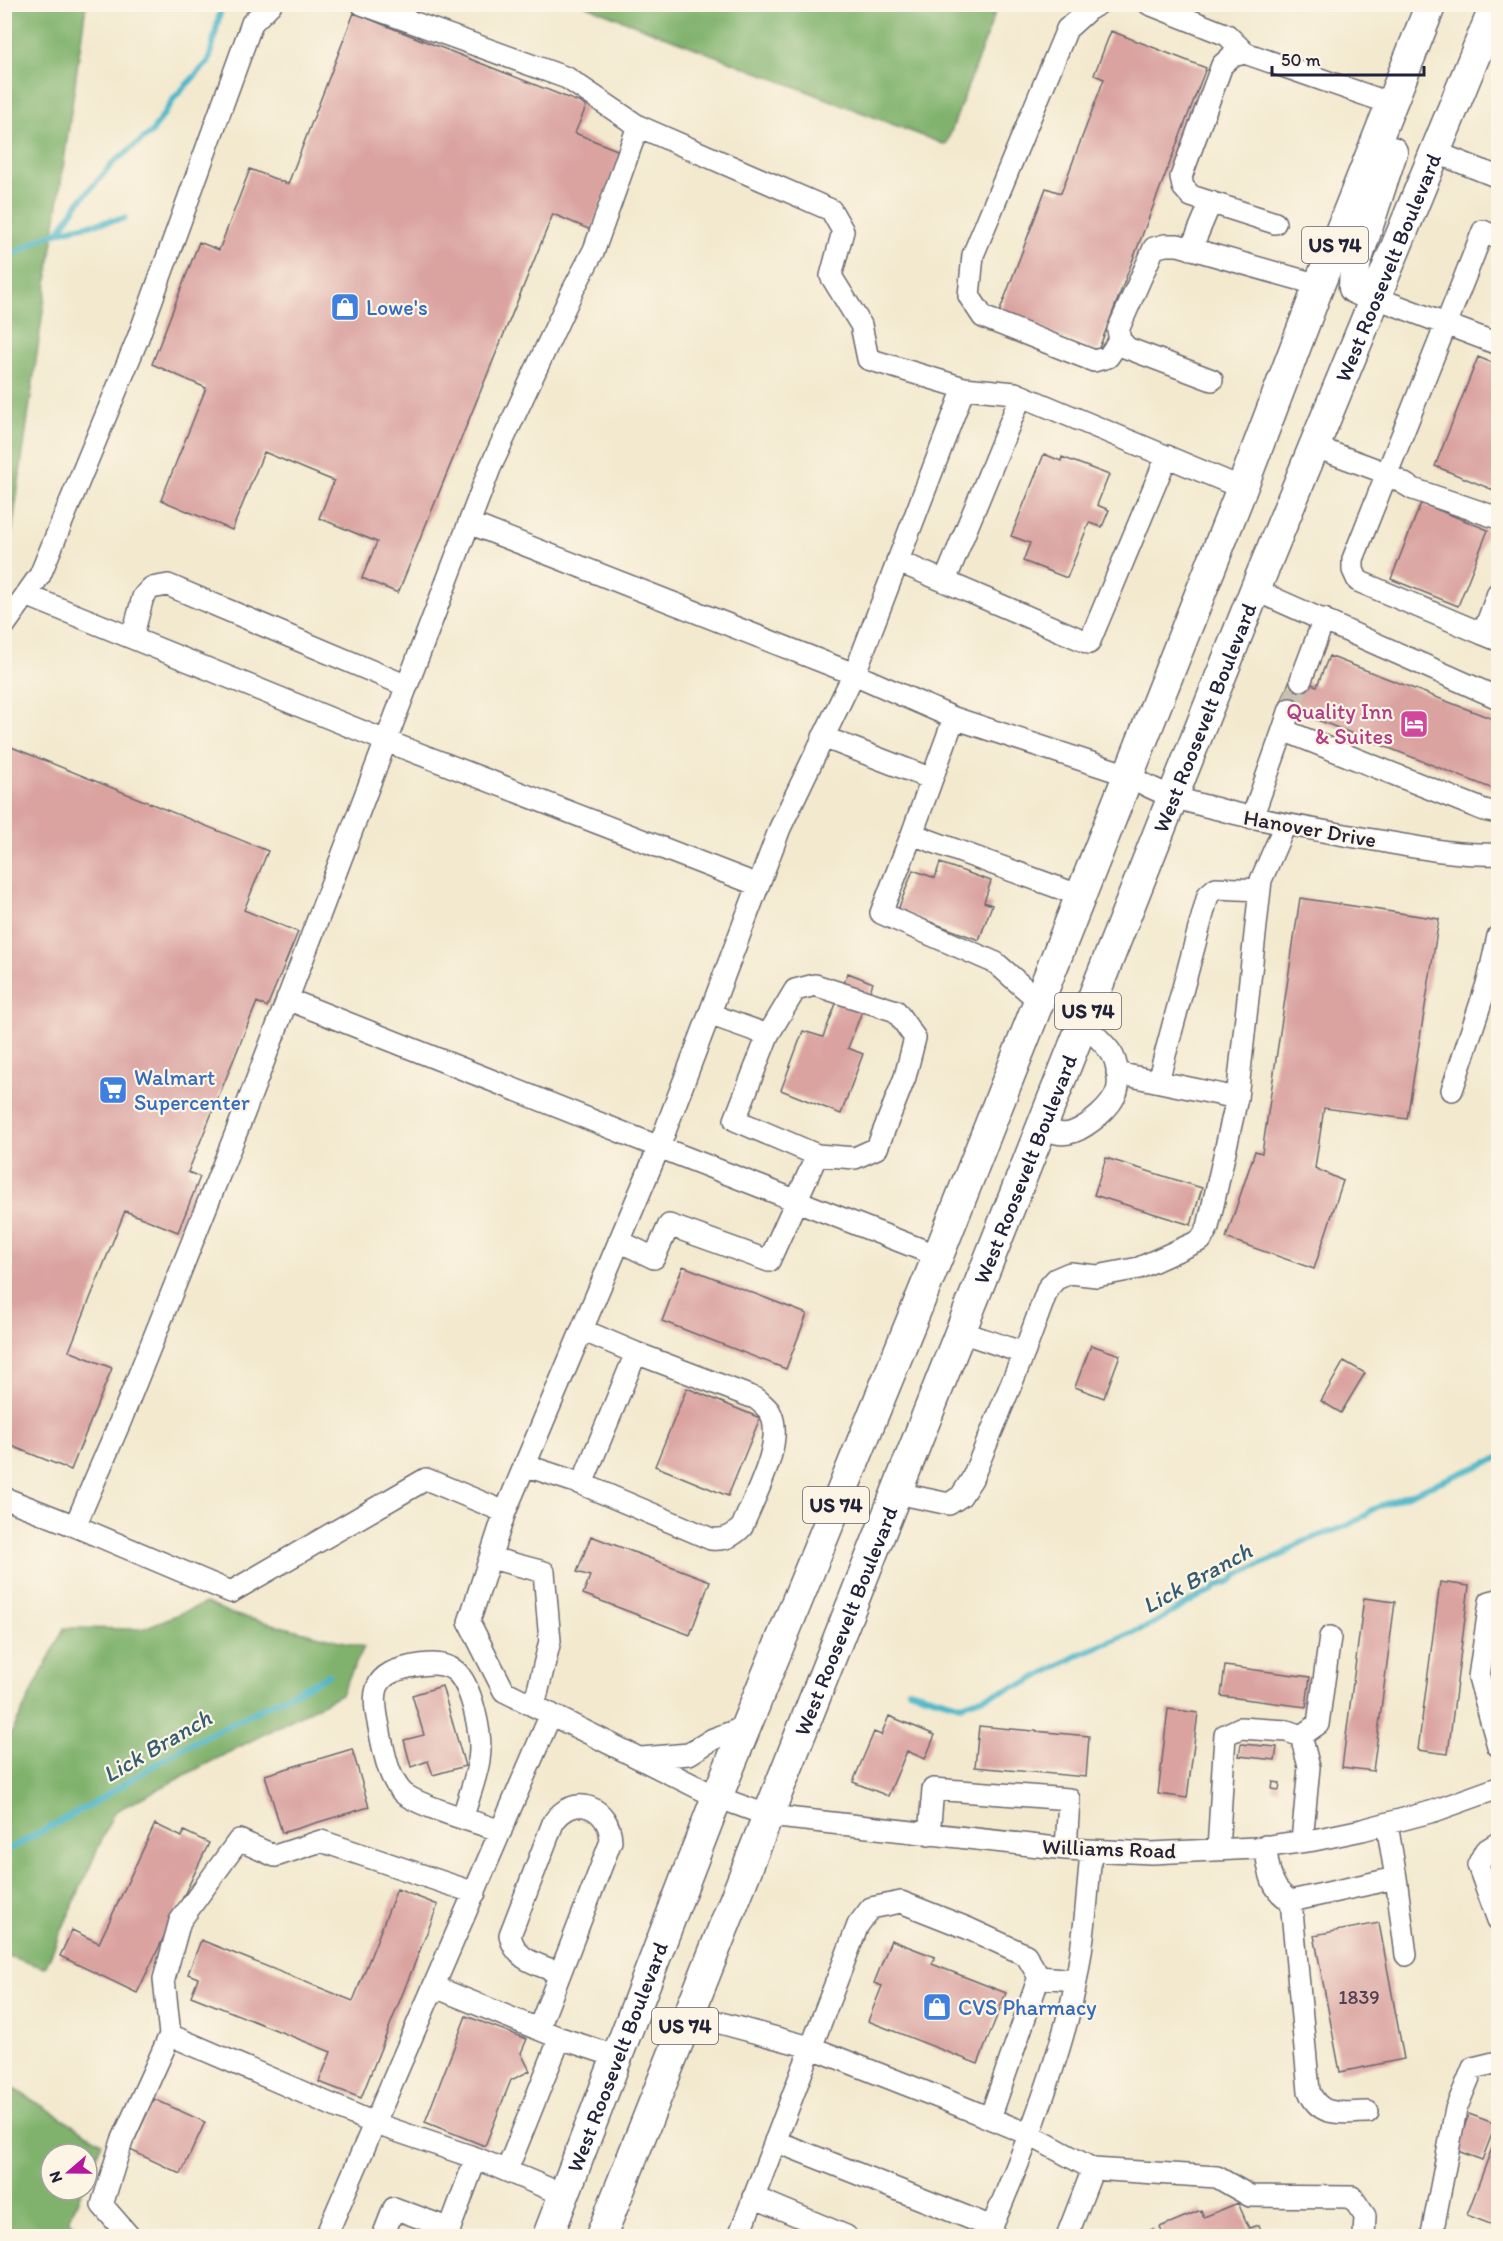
<svg xmlns="http://www.w3.org/2000/svg" width="1503" height="2241" viewBox="0 0 1503 2241" font-family="Itim,sans-serif">
	<rect width="100%" height="100%" fill="#fcf5e5"/>
	<filter id="ink" filterUnits="userSpaceOnUse"><feTurbulence type="fractalNoise" baseFrequency=".0167" numOctaves="2"/><feDisplacementMap in="SourceGraphic" scale="12" xChannelSelector="R" yChannelSelector="G"/><feConvolveMatrix kernelMatrix="1 2 1 2 8 2 1 2 1" color-interpolation-filters="sRGB"/></filter>
	<filter id="wash" filterUnits="userSpaceOnUse"><feTurbulence type="fractalNoise" baseFrequency=".008" numOctaves="4" result="noise"/><feDisplacementMap in="SourceGraphic" scale="24" xChannelSelector="R" yChannelSelector="G"/><feGaussianBlur stdDeviation="1.35" result="paint"/><feColorMatrix in="noise" values="0 0 0 0 0 0 0 0 0 0 0 0 0 0 0 0 0 1.4 0 .05"/><feComposite in="paint" operator="in"/></filter>
	<g filter="url(#wash)">
		<rect width="100%" height="100%" fill="#f3e9cf"/>
		<!-- forest -->
		<path fill="#80b26d" stroke="#516a54" stroke-width="1.5" d="M5,4L86,5L12,531L5,551Z
			M584,5L998,4V5L946,145Z
			M206,1603L232,1614L364,1647L341,1694L114,1812L45,1968L5,1955V1746L64,1628L142,1629Z
			M4,2083L102,2142L87,2178V2154H51V2190H82L69,2220L84,2236H5Z"/>
		<g fill="none" stroke-linecap="round" stroke-linejoin="round">
			<!-- stream -->
			<path stroke="#4cb6c9" stroke-width="6" d="M58,232L79,202L114,162L152,132L175,97L209,61L222,4
				M4,259C23,250 39,237 59,232C81,225 103,223 125,218
				M909,1690L961,1705L1028,1682L1082,1653L1149,1626L1198,1597L1211,1592L1217,1586L1231,1581L1237,1575L1284,1554C1302,1535 1350,1532 1371,1510L1498,1458
				M4,1852L92,1804L182,1748L329,1675"/>
		</g>
		<g id="blocks">
			<!-- building -->
			<path fill="#daa3a0" d="M354,13L581,103L586,107L575,133L622,152L591,230L553,214L398,593L362,578L377,542L319,518L334,481L264,452L232,530L161,500L206,388L152,364L199,242L219,250L250,169L288,184Z
				M1111,31L1206,68L1098,351L999,313L1046,188L1061,193L1104,79L1094,75Z
				M1478,357L1498,365V492L1435,466Z
				M1044,454L1061,461L1062,457L1109,475L1097,505L1109,510L1102,527L1089,523L1067,578L1023,561L1030,543L1011,536Z
				M1421,503L1488,530L1458,606L1391,579Z
				M1329,656L1498,721V791L1280,705L1291,677L1317,686Z
				M4,744L268,851L244,910L298,932L267,1007L257,1002L188,1172L200,1177L178,1232L125,1211L69,1351L112,1368L71,1470L4,1443Z
				M940,863L991,881L984,902L992,905L979,940L898,910L913,870L935,878Z
				M1300,898L1439,919L1407,1119L1324,1108L1315,1168L1343,1181L1314,1269L1226,1238L1255,1151L1262,1153Z
				M848,973L873,983L848,1048L863,1054L841,1114L781,1090L803,1031L823,1037Z
				M1106,1158L1202,1188L1191,1225L1094,1195Z
				M683,1266L807,1314L786,1369L662,1321Z
				M1091,1345L1120,1355L1104,1398L1075,1387Z
				M1344,1361L1365,1373L1341,1413L1321,1401Z
				M687,1388L760,1418L728,1496L655,1466Z
				M591,1536L710,1581L690,1635L583,1594L590,1576L577,1572Z
				M1440,1582L1469,1586L1448,1754L1418,1750Z
				M1364,1598L1395,1602L1373,1771L1342,1767Z
				M1225,1666L1310,1677L1306,1707L1221,1696Z
				M442,1686L465,1766L433,1775L428,1761L411,1767L404,1740L424,1735L412,1695Z
				M1168,1709L1198,1713L1187,1798L1158,1794Z
				M889,1716L935,1735L925,1759L907,1751L888,1796L853,1782L874,1732L881,1735Z
				M979,1726L1089,1736L1086,1777L975,1767Z
				M1241,1744L1277,1747L1275,1760L1239,1756Z
				M352,1749L369,1807L282,1833L265,1775Z
				M1273,1782L1280,1783L1279,1790L1272,1789Z
				M155,1824L182,1837L184,1831L209,1843L137,1993L60,1956L72,1930L99,1943Z
				M397,1889L438,1905L361,2098L319,2082L331,2052L191,1996L198,1978L188,1974L201,1940L353,2001Z
				M1379,1923L1404,2059L1340,2072L1314,1935Z
				M891,1940L935,1957L932,1964L1006,1993L978,2064L868,2021L882,1986L874,1983Z
				M466,2016L527,2039L521,2053L530,2071L511,2080L485,2146L425,2122Z
				M154,2099L205,2122L181,2174L130,2150Z
				M1469,2114L1496,2124L1482,2160L1455,2150Z
				M1498,2132V2227L1467,2215Z
				M1238,2203L1249,2228L1258,2225L1262,2236H1159L1163,2235L1160,2227L1201,2210L1204,2217Z
				M1153,2229L1157,2236H1136Z"/>
		</g>
	</g>
	<g filter="url(#ink)">
		<use href="#blocks" fill-opacity="0" stroke="#6b686f" stroke-width="1.5"/>
		<g fill="none" stroke-linecap="round" stroke-linejoin="round">
			<!-- minor-tunnel -->
			<path stroke="#c9c1b1" stroke-width="21" stroke-dasharray="21 10" stroke-linecap="butt" d="M1290,709L1301,680"/>
			<!-- minor casing -->
			<g stroke="#6b686f" stroke-width="24">
				<path id="minor" d="M362,4L567,78L638,126
					M1098,4L1088,10L1067,29L973,255L969,296L983,317L1094,361L1108,357L1120,340
					M1149,4L1227,35L1245,53
					M1435,152L1498,177
					M1275,223L1191,196L1183,187L1181,177L1222,65L1232,56L1245,53L1392,104
					M1191,249L1211,202
					M1374,297L1498,344
					M1212,380L1127,348L1120,340L1118,330L1154,248L1165,245H1178L1319,285
					M964,388L1015,393L1242,488
					M1313,446L1386,473L1413,489L1498,518
					M469,523L854,674L954,718L912,834L1081,896
					M897,561L1089,643L1167,456
					M945,581L1021,396
					M1255,590L1498,698
					M1498,593L1483,634L1498,640
					M26,595L386,741L758,885
					M4,626L40,575L138,338L252,23L271,4
					M1483,634L1358,581L1353,570V559L1483,231L1498,238
					M132,638L143,597L151,588L168,585L407,686
					M1301,680L1324,619
					M954,718L1128,775C1158,794 1184,801 1218,809C1265,822 1313,829 1362,838C1406,845 1453,856 1498,854
					M1283,730L1290,709
					M823,737L932,779
					M1252,818L1283,730L1484,810L1498,813
					M912,834L881,913L996,963L1039,1001
					M287,999L659,1147L505,1512
					M768,1035L795,990L815,985L896,1011L915,1038L905,1077L877,1148L855,1158L817,1155
					M1117,1073L1237,1098L1261,880L1285,825
					M1158,1081L1208,895L1216,888L1260,890
					M1452,1090L1488,981L1498,936
					M1042,1129C1053,1132 1062,1136 1073,1132C1089,1126 1112,1107 1117,1091C1120,1082 1117,1062 1112,1054C1105,1043 1092,1033 1083,1023
					M619,1241L654,1258L669,1225L769,1261L817,1155L735,1120L768,1035L709,1014
					M938,1256L659,1147L780,828L858,665L964,388L868,359L861,325L831,276L843,231L831,210L638,126L594,250L573,290L490,468L244,1113L120,1422L75,1526L231,1592L426,1479L505,1512L469,1622L504,1691L717,1797L769,1816L1066,1849L1152,1853L1255,1848L1314,1840L1362,1830L1434,1811L1498,1788
					M961,1332L1024,1353
					M524,1465L582,1484L636,1353L582,1330
					M582,1484L711,1539C725,1540 732,1537 742,1527C753,1499 786,1441 770,1412C767,1407 761,1403 757,1399L636,1353
					M897,1493L949,1504L961,1496L972,1479L1024,1353L1048,1288L1056,1279L1070,1273L1097,1276L1139,1268L1201,1240L1208,1227L1237,1098
					M4,1498L75,1526
					M491,1558L544,1572L550,1641L534,1706
					M1498,1600L1490,1602L1479,1677L1498,1746
					M1301,1736L1318,1724L1330,1637
					M641,1758L689,1754L713,1739L745,1727
					M463,1817C468,1798 476,1779 479,1760C483,1738 472,1683 454,1670C441,1661 424,1664 409,1667C396,1670 382,1674 377,1688C372,1703 379,1724 381,1738C385,1756 389,1779 403,1793C418,1806 479,1823 501,1831
					M929,1835L933,1789L1069,1799L1066,1849
					M1498,1843L1485,1851L1478,1865L1498,1920
					M1265,1846C1269,1868 1269,1889 1291,1901L1396,1878L1387,1824
					M1218,1850L1225,1735L1240,1728L1287,1731L1301,1736L1309,1767L1302,1841
					M1396,1878L1406,1955
					M1291,1901L1309,2091C1320,2119 1343,2112 1368,2112
					M435,1987L560,2038L618,2057
					M692,2010L717,2022L810,2047L948,2101L1028,2134L1093,2169L1217,2177L1250,2196L1352,2197L1365,2216L1364,2236
					M539,2028L611,1841C610,1806 573,1792 553,1823L510,1935C515,1961 538,1964 560,1973
					M170,2035L376,2124L476,2158
					M990,2118L1039,1977
					M775,2141L992,2227
					M507,2170L560,2038
					M753,2197L846,2236
					M129,2236L102,2205L122,2141L170,2035L164,1979L180,1921L239,1840L275,1856L321,1841L475,1893
					M326,2236L551,1714
					M383,2236L394,2208L450,2229
					M447,2236L476,2158L564,2195
					M739,2236L858,1925L871,1908L901,1902L967,1928L1026,1955L1039,1977L1075,1980
					M988,2236C1020,2161 1051,2084 1071,2005C1083,1955 1087,1902 1091,1851
					M1067,2236L1093,2169
					M1437,2236L1432,2234L1456,2109L1473,2068L1498,2062"/>
			</g>
			<!-- highway casing -->
			<g stroke="#6b686f" stroke-width="33">
				<g id="highway">
					<path d="M1374,297L1354,288L1355,265L1392,152"/>
					<path id="s1" d="M548,2236L717,1797L938,1256L1242,488L1319,285L1431,4"/>
					<path id="s2" d="M601,2236L1255,590L1496,4"/>
				</g>
			</g>
			<!-- minor -->
			<use href="#minor" stroke="#fff" stroke-width="21"/>
			<!-- highway -->
			<use href="#highway" stroke="#fff" stroke-width="30"/>
		</g>
	</g>
	<!-- icons -->
	<defs>
		<g id="shop-square" transform="scale(1.5)"><rect x="-9" y="-9" width="18" height="18" rx="4" fill="#3f7fe0" stroke="#fcf5e5"/><path d="M-5-2.5h2.3a2.7 3.5 0 0 1 5.4 0H5L5.5 6h-11ZM-1.5-2.5h3a1.5 2.3 0 0 0-3 0Z" fill="#fff"/></g>
		<g id="hotel-square" transform="scale(1.5)"><rect x="-9" y="-9" width="18" height="18" rx="4" fill="#d1479c" stroke="#fcf5e5"/><path d="M-6-4.5h1.5V1H6V5H4.5V3h-9V5H-6ZM-4 0a1.8 1.8 0 1 1 3.6 0ZM.5 0V-2.5h3Q6-2.5 6 0Z" fill="#fff"/></g>
		<g id="supermarket-square" transform="scale(1.5)"><rect x="-9" y="-9" width="18" height="18" rx="4" fill="#3f7fe0" stroke="#fcf5e5"/><path d="M-6-5.5h2.5l.6 2H6L4.5 2H-2.5L-4.4-4H-6ZM-1.5 3.2a1.3 1.3 0 1 0 .1 0ZM3 3.2a1.3 1.3 0 1 0 .1 0Z" fill="#fff"/></g>
	</defs>
	<g fill-rule="evenodd">
		<use href="#shop-square" x="345" y="307"/>
		<use href="#hotel-square" x="1414" y="724"/>
		<use href="#supermarket-square" x="113" y="1090"/>
		<use href="#shop-square" x="937" y="2007"/>
	</g>
	<g text-anchor="middle" stroke-width="4.5" stroke-linejoin="round" paint-order="stroke">
		<!-- number labels -->
		<g font-size="20" fill="#504254">
			<text x="1359" y="2004">1839</text>
		</g>
		<!-- shield labels -->
		<g fill="#fcf5e5" stroke="#63616e" stroke-width="1.5">
			<rect x="1302" y="227" width="66" height="36" rx="4.5"/>
			<rect x="1055" y="993" width="66" height="36" rx="4.5"/>
			<rect x="803" y="1487" width="66" height="36" rx="4.5"/>
			<rect x="652" y="2008" width="66" height="36" rx="4.5"/>
		</g>
		<g font-size="21" font-weight="bold" fill="#22223b">
			<text x="1335" y="252">US 74</text>
			<text x="1088" y="1018">US 74</text>
			<text x="836" y="1512">US 74</text>
			<text x="685" y="2033">US 74</text>
		</g>
		<!-- street labels -->
		<g font-size="22" fill="#22223b" stroke="#fcf5e5">
			<text dy="8" stroke="none"><textPath href="#s2" startOffset="2120">West Roosevelt Boulevard</textPath></text>
			<text dy="8" stroke="none"><textPath href="#s2" startOffset="1634">West Roosevelt Boulevard</textPath></text>
			<text transform="translate(1310 828) rotate(10)" y="8">Hanover Drive</text>
			<text dy="8" stroke="none"><textPath href="#s2" startOffset="1148">West Roosevelt Boulevard</textPath></text>
			<text dy="8" stroke="none"><textPath href="#s2" startOffset="662">West Roosevelt Boulevard</textPath></text>
			<text transform="translate(1109 1848) rotate(2)" y="8">Williams Road</text>
			<text dy="8" stroke="none"><textPath href="#s1" startOffset="192">West Roosevelt Boulevard</textPath></text>
		</g>
		<!-- shop labels -->
		<g font-size="22" fill="#366cbe" stroke="#fcf5e5" text-anchor="start">
			<text x="366" y="315">Lowe's</text>
			<text x="134" y="1085">Walmart<tspan x="134" dy="25">Supercenter</tspan></text>
			<text x="958" y="2015">CVS Pharmacy</text>
		</g>
		<!-- hotel labels -->
		<g font-size="22" fill="#b23c85" stroke="#fcf5e5" text-anchor="end">
			<text x="1393" y="719">Quality Inn<tspan x="1393" dy="25">&amp; Suites</tspan></text>
		</g>
		<!-- water labels -->
		<g font-size="24" font-style="italic" fill="#335d74" stroke="#fcf5e5">
			<text transform="translate(1197 1578) rotate(-29)" y="8">Lick Branch</text>
			<text transform="translate(157 1746) rotate(-30)" y="8">Lick Branch</text>
		</g>
	</g>
	<!-- margin -->
	<rect width="1503" height="2241" fill="none" stroke="#fcf5e5" stroke-width="24"/>
	<!-- north arrow -->
	<g transform="translate(69 2172) rotate(250)"><circle r="28" fill="#fcf5e5" stroke="#a5a1a1" stroke-width="1.5"/>
	<path d="M0-4.5L10 22L0 15L-10 22Z" fill="#b5179e"/>
	<text y="-9" font-size="16" font-weight="bold" text-anchor="middle" fill="#22223b">N</text>
	</g>
	<!-- scale -->
	<path d="M1272 66v9h152v-9" fill="none" stroke="#22223b" stroke-width="3"/>
	<text x="1281" y="66" font-size="18" fill="#22223b" stroke="#fcf5e5" stroke-width="4.5" paint-order="stroke">50 m</text>
</svg>
